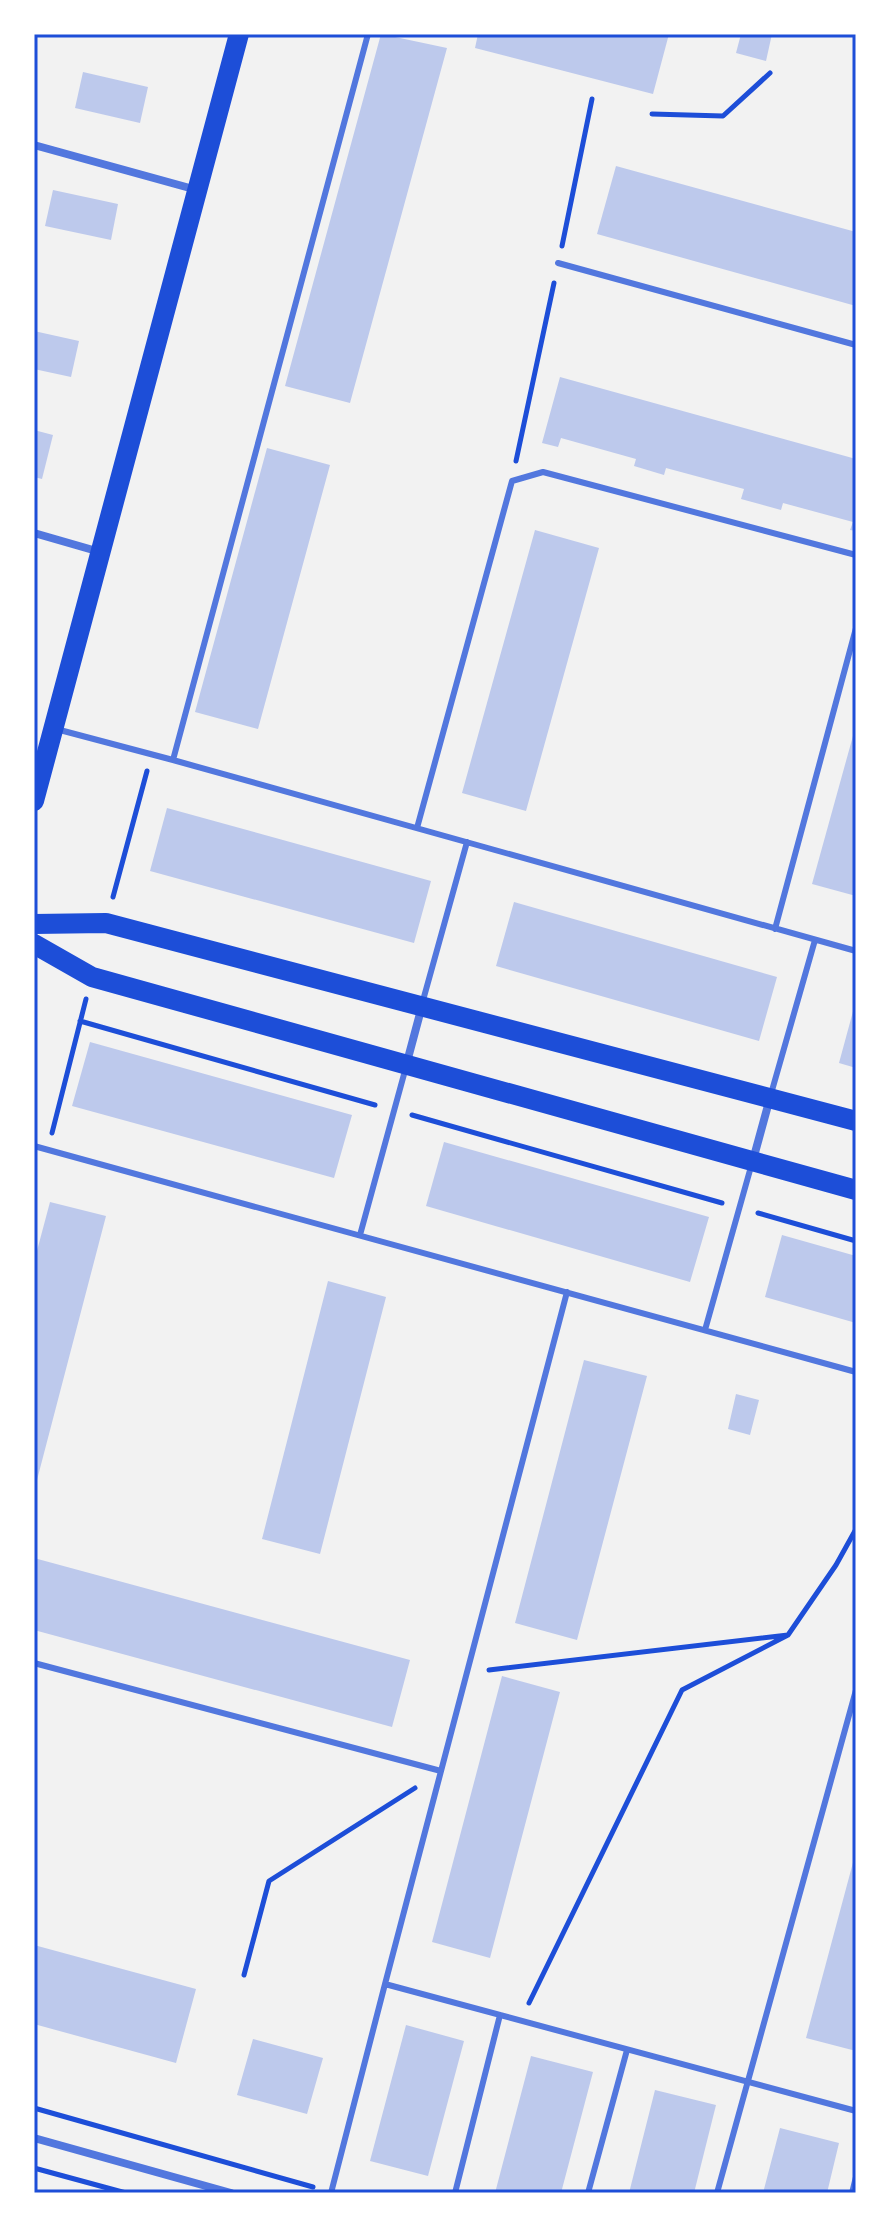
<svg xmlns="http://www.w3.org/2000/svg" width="890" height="2227" viewBox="0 0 890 2227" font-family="Montserrat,sans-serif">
	<rect width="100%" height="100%" fill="#f2f2f2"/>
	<!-- building -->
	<path fill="#bdc9ec" d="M381,34L447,48L350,403L285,386Z
		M478,34H669L653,94L475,48Z
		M741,34H772L766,61L736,53Z
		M83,72L148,87L140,123L75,108Z
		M616,166L856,232V306L597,234Z
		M53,190L118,204L111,240L45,226Z
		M34,331L79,341L71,377L34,369Z
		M560,377L856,459V531L850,530L853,522L783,503L781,510L741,499L744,489L666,468L664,475L634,466L636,459L561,438L558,447L542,443Z
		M34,430L53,435L42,479L34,477Z
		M267,448L330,465L258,729L195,712Z
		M535,530L599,548L526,811L462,793Z
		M856,725V896L812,884Z
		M167,808L431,881L414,943L150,871Z
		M514,902L777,977L759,1041L496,966Z
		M855,1004H856V1068L839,1063Z
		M90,1042L352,1115L334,1178L72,1106Z
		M444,1142L709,1217L690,1282L426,1206Z
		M50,1202L106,1216L37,1480L34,1479V1262Z
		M782,1235L856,1256V1323L765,1297Z
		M328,1281L386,1297L320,1554L262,1539Z
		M584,1360L647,1376L577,1640L515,1623Z
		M736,1394L759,1400L750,1435L728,1429Z
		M34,1558L410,1660L392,1727L34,1630Z
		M502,1676L560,1692L490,1958L432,1942Z
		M855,1855H856V2051L806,2038Z
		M34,1945L196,1989L176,2063L34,2024Z
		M406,2025L464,2041L428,2176L370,2161Z
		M253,2039L323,2058L307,2114L237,2095Z
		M531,2056L593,2072L561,2193H495Z
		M655,2090L716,2105L694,2193H629Z
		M780,2128L839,2143L827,2193H763Z"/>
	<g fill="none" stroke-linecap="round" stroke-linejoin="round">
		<!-- path -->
		<path stroke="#1d4ed8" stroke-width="5" d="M652,114L723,116L770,73
			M562,246L592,99
			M516,461L554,283
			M113,897L147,771
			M80,1021L375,1105
			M412,1115L722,1203
			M52,1133L86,999
			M758,1213L856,1241
			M489,1670L788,1635L836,1565L856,1529
			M244,1975L269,1881L415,1788
			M529,2003L682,1690L788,1635
			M34,2108L313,2187
			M34,2168L126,2193"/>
		<!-- service -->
		<path stroke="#5277de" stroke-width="6" d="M368,34L173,760L856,951
			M558,263L856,345
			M56,729L173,760
			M417,828L512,481L543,472L856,555
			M775,929L856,628
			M422,1004L467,842
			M771,1094L815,940
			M34,1146L856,1372
			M360,1235L406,1067
			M567,1292L385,1984L856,2111
			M705,1330L752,1163
			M34,1663L441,1771
			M331,2193L385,1984
			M455,2193L500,2015
			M588,2193L627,2050
			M717,2193L856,1690
			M852,2193L856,2177"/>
		<!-- minor -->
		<path stroke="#5277de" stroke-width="8" d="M34,145L197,190
			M34,533L100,552
			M407,1062L422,1006
			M753,1160L770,1098
			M34,2138L231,2193"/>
		<!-- primary -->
		<path stroke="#1d4ed8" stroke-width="20" d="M34,801L239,34
			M34,924L106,923L856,1121
			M34,944L92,977L856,1190"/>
	</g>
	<!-- border -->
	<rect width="890" height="2227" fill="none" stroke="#ffffff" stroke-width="72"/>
	<rect x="36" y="36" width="818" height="2155" fill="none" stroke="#1d4ed8" stroke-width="3"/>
</svg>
